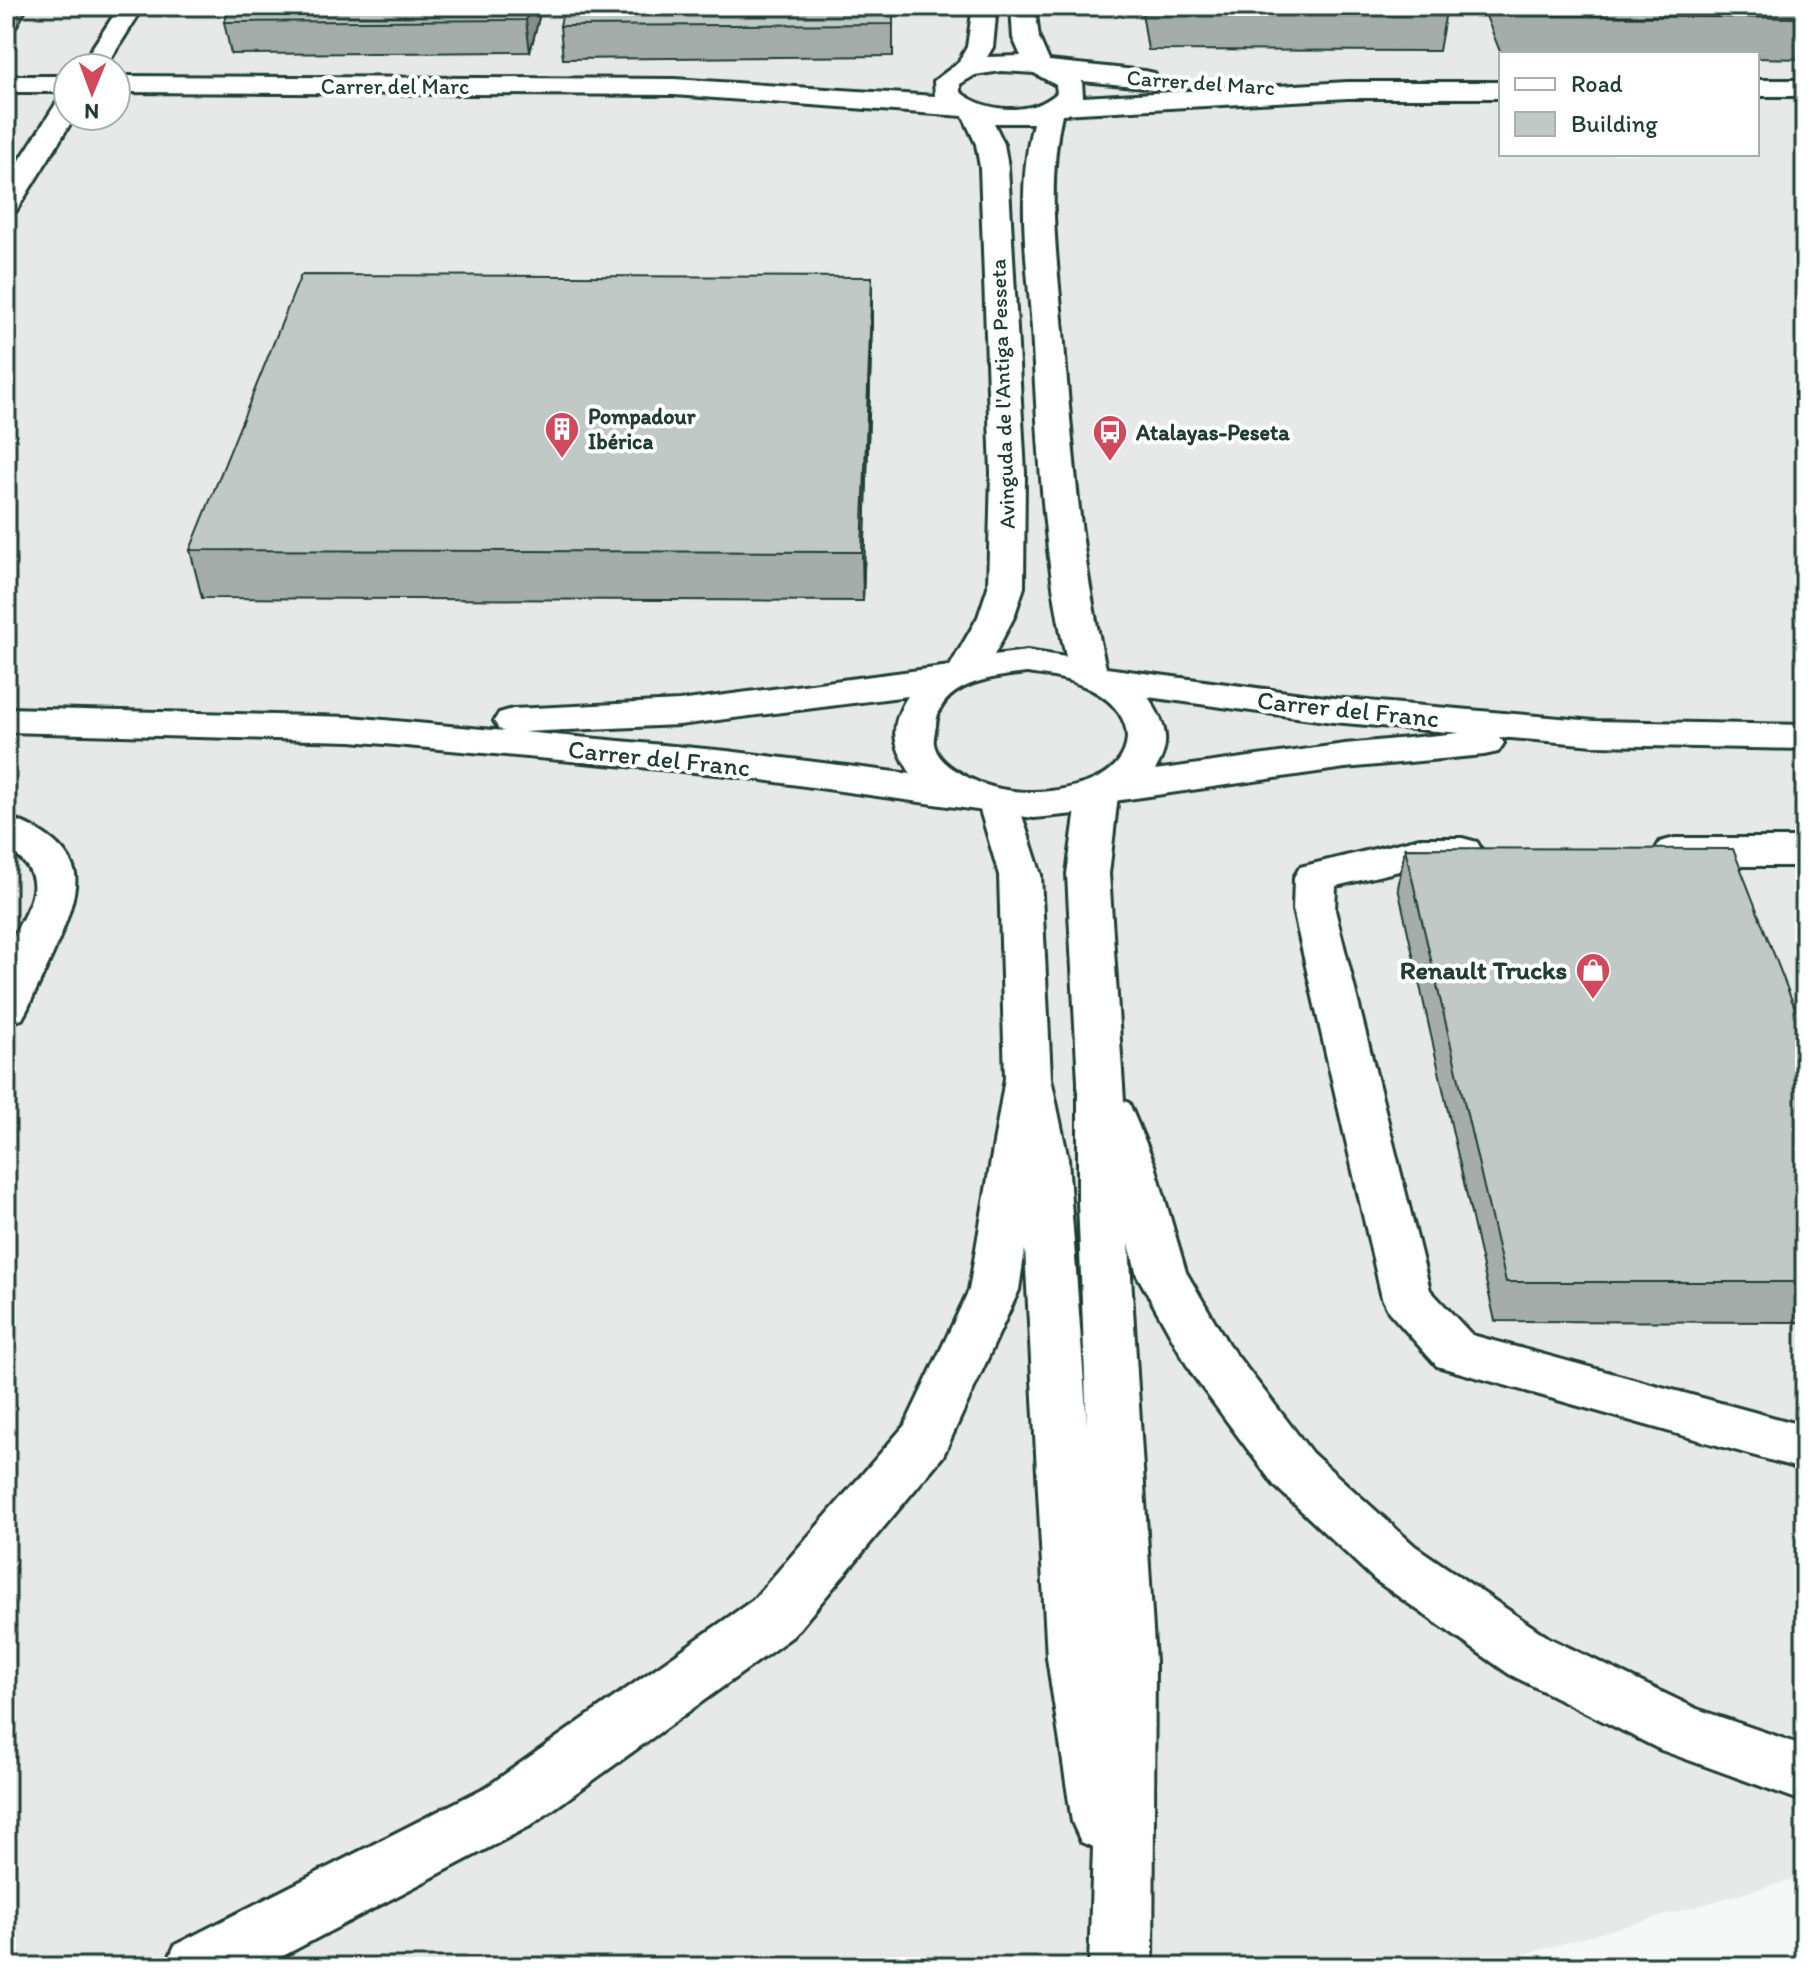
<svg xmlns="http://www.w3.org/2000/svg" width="1811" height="1973" viewBox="0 0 1811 1973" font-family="Itim,sans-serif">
	<rect width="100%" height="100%" fill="#f6f7f7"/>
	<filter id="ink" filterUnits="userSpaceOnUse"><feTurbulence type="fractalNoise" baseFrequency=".0125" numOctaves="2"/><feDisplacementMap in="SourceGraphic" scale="16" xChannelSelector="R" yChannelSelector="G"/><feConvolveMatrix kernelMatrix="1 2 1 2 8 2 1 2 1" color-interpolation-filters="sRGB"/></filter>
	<g filter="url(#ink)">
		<!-- built -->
		<path fill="#e6e9e8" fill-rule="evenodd" d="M6,6H1805V1876L1478,1967H6ZM1501,54H1757V154H1501ZM68,68H116V116H68Z"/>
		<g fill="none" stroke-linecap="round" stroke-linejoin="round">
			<!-- minor casing -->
			<g stroke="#1f3d34" stroke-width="6">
				<path id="minor" d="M120,6H144L105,68H79Z
					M973,6H997L993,47L987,57L1021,56L1013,38L1011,6H1035L1039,38L1049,61L1145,71L1154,73L1158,79L1154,85L1145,87L1082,81L1083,97L1348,82H1501V98H1348L1062,114C1046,187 1057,258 1063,331C1072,445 1080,557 1106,668L1333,698L1594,721L1805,725V749L1594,745L1499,737L1504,743L1498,752L1484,755L1345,768L1114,801L1075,814L1034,818L727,775L351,741L6,732V708L351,717L504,731L499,729L494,721L499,713L513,709L679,701L950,666L978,617L988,587L991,473L980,167L976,144L963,116L674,95L116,92V76L674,79L935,96L934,81L958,63L967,47ZM1001,71L1034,73L1056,85L1057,93C1031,116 987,113 960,92V84L975,75ZM994,123H1033C1016,191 1027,261 1032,329C1038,439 1042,549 1066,657L1027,651L994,655L1014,617L1024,587L1025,473L1008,167L1004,144ZM1027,673C1049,676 1072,679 1092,690C1140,715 1139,765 1086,783C1045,797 994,796 957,771C947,765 936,756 934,744C933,739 935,731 936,726C939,682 993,677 1027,673ZM908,696C888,727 893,745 911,774L727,751L523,732L679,725ZM1148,697L1333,722L1460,733L1345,744L1155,770C1173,742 1165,723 1148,697Z
					M6,76H68V92H6Z
					M1757,80H1805V96H1757Z
					M68,97V116H75L16,211L6,214V182L59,99Z
					M6,817C32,824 69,844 75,874C80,905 41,978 28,1008L22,1019L6,1024C6,1004 3,981 6,961C13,916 64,884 6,848Z
					M1420,838H1462L1477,842L1483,852L1477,862L1462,866H1420L1336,886L1335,910L1430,1290L1472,1335L1805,1426V1470L1437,1366L1389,1312L1382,1298L1293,910L1294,877L1300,867Z
					M1675,838H1805V866H1675L1660,862L1654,852L1660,842Z"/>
			</g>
			<!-- highway casing -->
			<g stroke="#1f3d34" stroke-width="6">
				<path id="highway" d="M1098,782L1112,786L1118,795L1109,874L1124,1101L1129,1103L1155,1165L1186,1272L1228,1344L1312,1453L1415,1546L1549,1638L1697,1709L1805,1746V1802L1661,1750L1509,1674L1375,1580L1274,1485L1192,1374L1137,1275L1129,1244L1155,1662L1153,1967H1089L1093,1847L1081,1842L1072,1822L1047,1658L1025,1249L1019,1290L943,1456L793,1636L530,1826L262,1967H165L175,1945L488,1786L753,1600L905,1425L969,1290L1005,1078L999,875L978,803L984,794L998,790L1012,794L1018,803L1041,875L1051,1078L1068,1159L1087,1426L1078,1201V1082L1067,874L1078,795L1084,786Z"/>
			</g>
			<!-- minor -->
			<use href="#minor" fill="#fff" fill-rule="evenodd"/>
			<!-- highway -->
			<use href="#highway" fill="#fff" fill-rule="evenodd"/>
		</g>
		<!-- wall -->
		<path fill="#a5adaa" stroke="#1f3d34" stroke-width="2" d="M232,6H542L530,52L231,54L224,22Z
			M893,6V56L563,59L560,26Z
			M1141,6H1444L1446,11L1439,51L1148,50Z
			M1482,6H1805V59L1757,58V54H1501Z
			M872,277V322L863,601L202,598L190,550Z
			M1405,848L1805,1034V1322L1495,1321L1398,888Z"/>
		<!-- shaded-wall -->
		<path fill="#868d8b" stroke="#1f3d34" stroke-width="2" d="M6,6H29L11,38L6,41Z
			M530,6H542L530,52L526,20Z
			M872,277V322L863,601L862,552Z"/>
		<!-- building -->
		<path fill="#c0c9c6" stroke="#1f3d34" stroke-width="2" d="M232,6H530L526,20L224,22Z
			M564,6H893V24L560,26Z
			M1150,6H1444L1446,11L1151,10Z
			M1505,6H1805V18L1509,15Z
			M301,275L872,277L862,552L190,550Z
			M1405,848L1733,849L1805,1034V1282H1506Z"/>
	</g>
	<!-- icons -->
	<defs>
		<g id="building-pin" transform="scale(1.8)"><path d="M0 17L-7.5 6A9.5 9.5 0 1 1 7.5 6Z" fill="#d1495b" stroke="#fff"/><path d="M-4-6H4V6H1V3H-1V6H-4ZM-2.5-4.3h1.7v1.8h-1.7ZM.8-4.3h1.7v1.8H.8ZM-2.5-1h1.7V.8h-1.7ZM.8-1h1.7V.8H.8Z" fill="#fff"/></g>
		<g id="bus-pin" transform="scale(1.8)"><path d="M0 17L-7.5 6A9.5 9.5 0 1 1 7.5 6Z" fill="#d1495b" stroke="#fff"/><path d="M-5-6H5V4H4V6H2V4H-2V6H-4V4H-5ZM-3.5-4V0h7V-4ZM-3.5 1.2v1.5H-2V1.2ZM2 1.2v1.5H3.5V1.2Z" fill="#fff"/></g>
		<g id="shop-pin" transform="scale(1.8)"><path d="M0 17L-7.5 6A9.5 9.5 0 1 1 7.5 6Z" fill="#d1495b" stroke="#fff"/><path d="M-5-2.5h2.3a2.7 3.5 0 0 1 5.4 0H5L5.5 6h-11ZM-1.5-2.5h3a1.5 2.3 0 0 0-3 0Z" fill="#fff"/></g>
	</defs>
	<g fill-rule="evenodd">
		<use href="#building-pin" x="562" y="429"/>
		<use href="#bus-pin" x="1110" y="432"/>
		<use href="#shop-pin" x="1593" y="970"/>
	</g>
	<g text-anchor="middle" stroke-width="8" stroke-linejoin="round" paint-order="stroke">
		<!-- far-street labels -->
		<g font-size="22" fill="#1f3d34" stroke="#fff">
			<text transform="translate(1201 82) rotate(4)" y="8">Carrer del Marc</text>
			<text x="395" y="94">Carrer del Marc</text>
			<text transform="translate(1002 394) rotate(-92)" y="8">Avinguda de l'Antiga Pesseta</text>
		</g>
		<!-- far-poi labels -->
		<g font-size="22" font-weight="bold" fill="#1f3d34" stroke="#fff" text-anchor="start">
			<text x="588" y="424">Pompadour<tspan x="588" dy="25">Ibérica</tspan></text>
			<text x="1136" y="440">Atalayas-Peseta</text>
		</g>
		<!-- street labels -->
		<g font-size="26" fill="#1f3d34" stroke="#fff">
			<text transform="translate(1348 709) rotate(6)" y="9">Carrer del Franc</text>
			<text transform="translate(659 758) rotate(6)" y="9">Carrer del Franc</text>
		</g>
		<!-- poi labels -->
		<g font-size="26" font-weight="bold" fill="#1f3d34" stroke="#fff" text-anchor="end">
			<text x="1567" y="979">Renault Trucks</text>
		</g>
	</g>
	<!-- margin -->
	<rect width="1811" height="1973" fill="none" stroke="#fff" stroke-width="32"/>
	<rect x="16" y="16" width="1779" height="1941" fill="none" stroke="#1f3d34" stroke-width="3" filter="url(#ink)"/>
	<!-- legend -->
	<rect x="1499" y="52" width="260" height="104" fill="#ffffff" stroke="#a5b1ae" stroke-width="2"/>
	<rect x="1515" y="78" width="40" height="12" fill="#ffffff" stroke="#a5b1ae" stroke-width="2"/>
	<text x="1571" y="92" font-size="24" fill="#1f3d34">Road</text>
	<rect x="1515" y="112" width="40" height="24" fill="#c0c9c6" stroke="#a5b1ae" stroke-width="2"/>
	<text x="1571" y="132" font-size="24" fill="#1f3d34">Building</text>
	<!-- north arrow -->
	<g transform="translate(92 92) rotate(181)"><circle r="38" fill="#ffffff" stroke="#a5b1ae" stroke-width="2"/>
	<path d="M0-6L14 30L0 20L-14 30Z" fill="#d1495b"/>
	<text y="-12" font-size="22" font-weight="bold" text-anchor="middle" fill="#1f3d34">N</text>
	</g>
</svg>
